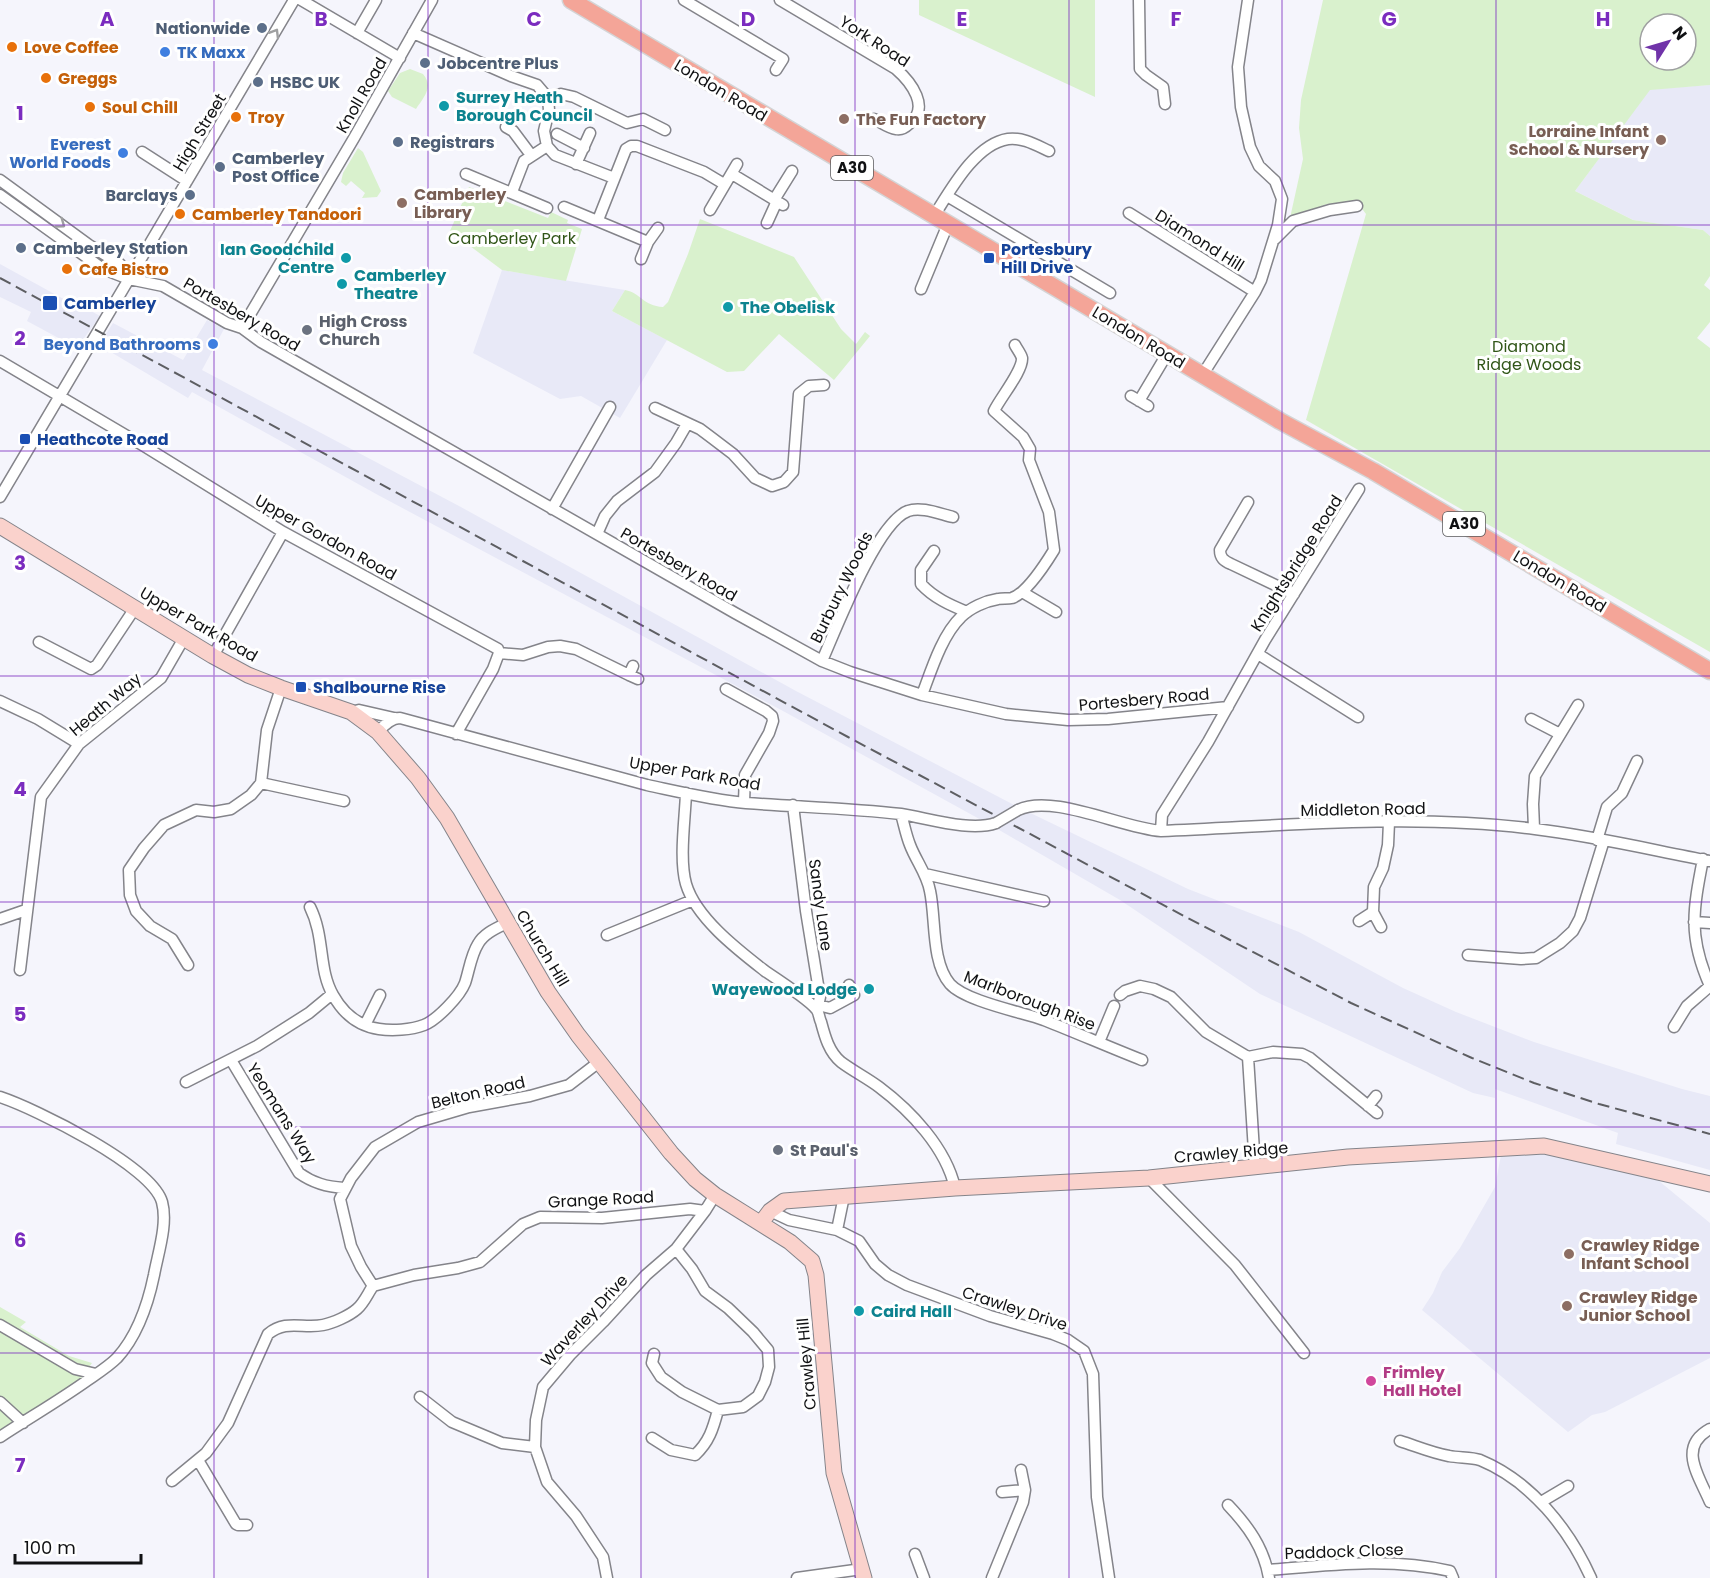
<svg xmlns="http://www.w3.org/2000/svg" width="1710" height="1578" viewBox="0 0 1710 1578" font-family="Poppins,sans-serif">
	<rect width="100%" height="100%" fill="#f5f5fc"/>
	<!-- built -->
	<path fill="#e8e9f7" d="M1710,85V236L1703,230L1633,220L1575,191L1650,89Z
		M0,264L69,302L82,306L100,316L77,348L27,321L31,312L0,297Z
		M502,270L625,290L612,311L667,340L620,418L581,396L560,399L473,353Z
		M207,320L224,329L202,370L459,506L796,691L1018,807L1188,889L1299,932L1403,988L1456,1012L1534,1042L1682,1089L1710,1096V1170L1616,1144L1618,1133L1495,1089V1098L1473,1093L1260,994L1120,900L994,827L783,711L378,495L192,392L188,398L99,345L113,323L183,360Z
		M1545,1152L1564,1154L1659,1181L1710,1223V1358L1605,1412L1592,1415L1568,1432L1422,1310L1433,1293L1442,1272L1460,1248L1495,1187L1501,1155Z"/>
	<!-- green -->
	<path fill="#d9f1cd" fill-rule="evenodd" d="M919,0H1095V97L919,15Z
		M1323,0H1710V85L1650,90L1575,191L1633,220L1703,230L1710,236V276L1704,285L1710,290V322L1697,338L1710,348V652L1306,420L1366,214L1357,202L1327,204L1290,218L1303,159L1299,128L1301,100ZM1650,24H1686V60H1650Z
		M410,69L423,74C434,87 424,97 416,109L392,97L388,91L400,73Z
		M358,148L363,152L381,191L377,197L362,198L365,193L351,181L346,186L341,182L343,173Z
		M469,187L548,218L551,212L568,220L567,223L582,229L566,281L502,270L450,231Z
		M700,219L794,257L841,329L856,344L865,332L870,336L834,380L779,334L744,371L727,372L612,311L625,290C641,293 643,306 663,307L668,302L688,254Z
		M0,1307L26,1322L20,1327L69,1356L92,1363L69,1396L0,1443Z"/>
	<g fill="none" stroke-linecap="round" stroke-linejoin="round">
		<!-- street casing -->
		<g stroke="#84848a" stroke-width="13">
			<path id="street" d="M301,0L400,58
				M684,0L783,59L776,70
				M780,0L896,69C911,82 931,108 909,124C905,128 901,130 896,129C888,128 881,122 874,119
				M1139,0L1140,69L1146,75L1163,87L1165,104
				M357,33L376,0
				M413,33L511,76L537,85L548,98L549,110L544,131L547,146L555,155L614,178
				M548,98L561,94L574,97L627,123L643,119L665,130
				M506,127L513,131L531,155
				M557,134L584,148
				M142,152L187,181
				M576,164L590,133
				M466,174L547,208
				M732,174L783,205
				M0,180L89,245L120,264L129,279
				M512,192L524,161L547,146
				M0,195L103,269L129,279L163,286L227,323L242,328L261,342L735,613L822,661L850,672L922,695L1006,714L1068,720L1108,719L1228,707
				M947,196L1110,293
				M774,200L792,171
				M564,207L648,242
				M710,210L737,164
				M1129,213L1255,292
				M934,216C950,191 975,144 1008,139C1022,137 1036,145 1049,151
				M598,220L626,149L631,146H637L704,172L724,184
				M767,223L777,201
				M1275,239L1293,221L1330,210L1357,206
				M641,259L648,242L658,228
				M921,289L948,224
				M242,328L354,138L432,0
				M0,361L144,446L283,532L498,649L499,653L493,669L456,734
				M1203,374L1255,292L1261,280L1278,225L1282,199L1275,181L1259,166L1250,147L1241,107L1238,67L1248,0
				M1131,396L1148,406
				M1139,401L1167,354
				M655,408L700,429L712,438L733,454L755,478L772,486L784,482L793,472L799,394L809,386L824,385
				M0,497L294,0
				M1248,502L1220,550C1220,558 1224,561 1231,564L1294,594
				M552,509L610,407
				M597,534L605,516L617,501L655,472L676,443L687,424
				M934,551L921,570V584C934,598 950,605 967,612
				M1022,592L1056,612
				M39,642L91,669L97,665L135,608
				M499,653L523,655L548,647L560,646L576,649L629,675
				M1258,654L1358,717
				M213,656L283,532
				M822,661C836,629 877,522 908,511C921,506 940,514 953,517
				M633,666L629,675L638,679
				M726,689L766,711L772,716L773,721L769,733L745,775L744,802
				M922,695C931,671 942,635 961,617C970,608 985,601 998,599C1002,598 1008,599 1012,598C1027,593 1046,563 1054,550L1049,512L1029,460L1030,449L1023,437L994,411C1000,398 1023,371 1022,358C1021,354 1017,349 1015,345
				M0,701L38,719L79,744
				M351,712L359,710L394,718
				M1531,719L1560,734
				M378,732C384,725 391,718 400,718L647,785C680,792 713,800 746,803C798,807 850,808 901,814C928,818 970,832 996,823
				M261,783L344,801
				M686,793C685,820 679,859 686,884C696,918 738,950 765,971C777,979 809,1000 816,1009C819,1012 819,1018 821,1022C825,1037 829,1052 841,1062C853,1071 867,1078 879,1087C911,1111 946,1148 955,1188
				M793,805L806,911L820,997L817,1010
				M1018,810C1052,793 1122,828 1161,831C1285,826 1411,813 1535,829C1594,836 1652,850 1710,861
				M901,814C904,824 906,835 910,845C916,861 927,874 930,891C936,918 931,962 950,984C965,1001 1021,1012 1044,1020C1077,1033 1109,1047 1142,1060
				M1534,828L1533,804L1535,776L1578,705
				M1161,831L1162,815L1208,742L1265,640L1359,489
				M1597,840L1607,807L1622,793L1637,761
				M1703,859C1693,910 1688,937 1710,986
				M925,874L1044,901
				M310,907C325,937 318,969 333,995C343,1013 358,1026 379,1029C392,1031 411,1030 424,1025C437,1020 460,996 465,983C469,971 471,955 478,944C484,933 497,928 507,923
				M0,919L26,910
				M1359,921L1373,912
				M1694,922L1710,923
				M1381,927L1373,912L1374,887L1383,868L1388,845L1389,822
				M607,935L693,900
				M1468,955L1521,959L1536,958L1560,943L1573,931L1580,918L1604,840
				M188,965L172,939L150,926L136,911L130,895L129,870L144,848L164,825L196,810L214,812L231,809L251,795L261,783L267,730L281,688
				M20,970L41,797L79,744L161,678L184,638
				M1120,995L1125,991L1140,986L1154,989L1171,997L1206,1032L1248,1057L1273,1052L1302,1054L1310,1058L1377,1113
				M818,1005L830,1008L854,995L849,985
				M365,1025L380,995
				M1674,1027L1687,1006L1710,986
				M1099,1042L1114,1006
				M1248,1057L1255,1167
				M231,1060L299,1173C313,1183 326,1187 344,1188
				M186,1082L257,1046L309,1013L332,994
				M0,1097C36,1109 152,1166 162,1202C168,1224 158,1253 154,1275C148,1304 138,1335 117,1358C109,1366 98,1373 88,1380C60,1400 29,1418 0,1437
				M1368,1106L1376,1096
				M1149,1178L1235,1265L1304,1353
				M770,1211L789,1220L837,1230L859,1241L875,1264L888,1275L907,1285L990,1316L1053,1334L1068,1340L1084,1351L1093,1374L1097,1497L1109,1578
				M837,1230L844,1196
				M373,1286L361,1267L351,1246L340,1199L351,1178L375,1147L418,1122L469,1107L530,1096L569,1085L599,1062
				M373,1286L414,1275L458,1268L480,1262L523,1224L540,1217L602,1218L690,1209L705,1211
				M0,1325L75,1369L96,1374
				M654,1354L652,1363L661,1377L682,1392L718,1410L743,1407L758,1396L765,1382L769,1367L768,1350L753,1332L728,1308L705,1291L692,1269L676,1249
				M420,1397L452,1422L502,1443L535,1447
				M0,1402L23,1423
				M1710,1429C1677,1447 1699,1476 1710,1502
				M652,1438L671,1450L695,1455C709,1442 713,1429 718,1410
				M1400,1441C1416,1446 1432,1453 1449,1456C1459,1458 1471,1457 1480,1460C1531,1481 1569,1529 1591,1578
				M198,1460L236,1524L238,1525H247
				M172,1481L206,1453L228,1423L268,1334C286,1319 303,1329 323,1325C333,1323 349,1316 357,1309C364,1303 368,1293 373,1286
				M1002,1492L1025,1490
				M1541,1502L1568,1486
				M1228,1505C1248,1526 1264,1548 1269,1578
				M915,1554L924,1578
				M1268,1570C1328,1565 1390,1557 1450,1571L1453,1578
				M607,1578L603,1557L576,1516L547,1482L535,1447L536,1420L543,1387L570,1355L603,1322L646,1275L676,1249L705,1211L715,1195
				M797,1578L862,1569
				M992,1578L1023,1502L1025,1490L1021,1470"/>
		</g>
		<!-- secondary casing -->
		<g stroke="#84848a" stroke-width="17">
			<path id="secondary" d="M0,526L213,656L248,675L281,688L351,712L378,732L418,778L447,818L548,992L578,1035L671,1153L695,1179L715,1195L790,1242L812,1261L816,1275L834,1473L864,1578
				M761,1223L770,1211L784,1201L955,1188L1149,1178L1348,1157L1544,1146L1710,1184"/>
		</g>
		<!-- primary casing -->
		<g stroke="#d4d4d5" stroke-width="19">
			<path id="primary" d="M571,0L1280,421L1373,471L1710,671"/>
		</g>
		<!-- street -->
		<use href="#street" stroke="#fff" stroke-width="10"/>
		<!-- secondary -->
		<use href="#secondary" stroke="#fad2cc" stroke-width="15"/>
		<!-- primary -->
		<use href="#primary" stroke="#f4a598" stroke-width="16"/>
		<!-- rail -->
		<path stroke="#5d5e62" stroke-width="2" stroke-dasharray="12 6" stroke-linecap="butt" d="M0,278L848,737L1184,916L1351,1003L1472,1058L1534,1083L1599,1104L1710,1134"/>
		<!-- street-bridge casing -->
		<g stroke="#84848a" stroke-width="13" stroke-linecap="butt">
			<path id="street-bridge" d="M996,823L1018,810"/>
		</g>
		<!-- street-bridge -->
		<use href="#street-bridge" stroke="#fff" stroke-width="10"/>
	</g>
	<!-- one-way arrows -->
	<defs><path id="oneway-chevron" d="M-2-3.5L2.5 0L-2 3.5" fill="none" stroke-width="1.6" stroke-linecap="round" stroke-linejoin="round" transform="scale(1.5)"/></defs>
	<g stroke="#9fa0a1">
		<use href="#oneway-chevron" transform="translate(275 33) rotate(-59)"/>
		<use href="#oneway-chevron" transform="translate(61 224) rotate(36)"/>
	</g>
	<!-- grid -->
	<path fill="none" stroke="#7b2cbf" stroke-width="1.5" stroke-opacity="0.55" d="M214,0V1578M428,0V1578M641,0V1578M855,0V1578M1069,0V1578M1282,0V1578M1496,0V1578M0,225H1710M0,451H1710M0,676H1710M0,902H1710M0,1127H1710M0,1353H1710"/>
	<!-- markers -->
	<g fill="#5c6f8a" stroke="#fff" stroke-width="2">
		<circle cx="262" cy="28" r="6"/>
		<circle cx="425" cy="63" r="6"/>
		<circle cx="258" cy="82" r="6"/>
		<circle cx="398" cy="142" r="6"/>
		<circle cx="220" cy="167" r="6"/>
		<circle cx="190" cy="195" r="6"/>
		<circle cx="21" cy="248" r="6"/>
	</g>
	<g fill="#e8710a" stroke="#fff" stroke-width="2">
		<circle cx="12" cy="47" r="6"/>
		<circle cx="46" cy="78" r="6"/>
		<circle cx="90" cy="107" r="6"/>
		<circle cx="236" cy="117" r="6"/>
		<circle cx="180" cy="214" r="6"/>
		<circle cx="67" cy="269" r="6"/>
	</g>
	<g fill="#3f7fe0" stroke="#fff" stroke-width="2">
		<circle cx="165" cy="52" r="6"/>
		<circle cx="123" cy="153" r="6"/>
		<circle cx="213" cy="344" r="6"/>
	</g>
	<g fill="#0f9aa8" stroke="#fff" stroke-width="2">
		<circle cx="444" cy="106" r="6"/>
		<circle cx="346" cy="258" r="6"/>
		<circle cx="342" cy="284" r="6"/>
		<circle cx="728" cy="307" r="6"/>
		<circle cx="869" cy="989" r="6"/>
		<circle cx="859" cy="1311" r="6"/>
	</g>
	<g fill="#8d6e63" stroke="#fff" stroke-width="2">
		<circle cx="844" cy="119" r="6"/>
		<circle cx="1661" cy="140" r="6"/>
		<circle cx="402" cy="203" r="6"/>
		<circle cx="1569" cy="1254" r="6"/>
		<circle cx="1567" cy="1306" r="6"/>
	</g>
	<g fill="#1a4fb4" stroke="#fff" stroke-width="2">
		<rect x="983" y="252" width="12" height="12" rx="3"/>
		<rect x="42" y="295" width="16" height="16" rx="3"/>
		<rect x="19" y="433" width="12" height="12" rx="3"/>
		<rect x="295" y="681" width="12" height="12" rx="3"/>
	</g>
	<g fill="#6b7280" stroke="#fff" stroke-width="2">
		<circle cx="307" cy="330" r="6"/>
		<circle cx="778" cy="1150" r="6"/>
	</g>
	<circle fill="#d1479c" stroke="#fff" stroke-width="2" cx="1371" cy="1381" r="6"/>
	<g text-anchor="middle" stroke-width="6" stroke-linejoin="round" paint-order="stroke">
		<!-- shield labels -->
		<g fill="#fff" stroke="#58585a" stroke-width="1.5">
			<rect x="831" y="156" width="42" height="24" rx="4.5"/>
			<rect x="1443" y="512" width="42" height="24" rx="4.5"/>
		</g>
		<g font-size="15" font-weight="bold" fill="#101113">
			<text x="852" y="173">A30</text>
			<text x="1464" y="529">A30</text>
		</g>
		<!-- service labels -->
		<g font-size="16" font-weight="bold" fill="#4e5e75" stroke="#fff" text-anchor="start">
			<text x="250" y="34" text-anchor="end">Nationwide</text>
			<text x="437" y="69">Jobcentre Plus</text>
			<text x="270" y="88">HSBC UK</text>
			<text x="410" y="148">Registrars</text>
			<text x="232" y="164">Camberley<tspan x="232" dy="18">Post Office</tspan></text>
			<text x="178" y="201" text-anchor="end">Barclays</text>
			<text x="33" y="254">Camberley Station</text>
		</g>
		<!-- street labels -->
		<g font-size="16" fill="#101113" stroke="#fff">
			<text transform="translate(875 41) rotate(33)" y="6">York Road</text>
			<text transform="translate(721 90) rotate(31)" y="6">London Road</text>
			<text transform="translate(361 95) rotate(-60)" y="6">Knoll Road</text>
			<text transform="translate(199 132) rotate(-59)" y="6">High Street</text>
			<text transform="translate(1200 240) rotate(32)" y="6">Diamond Hill</text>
			<text transform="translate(242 314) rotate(30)" y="6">Portesbery Road</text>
			<text transform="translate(1139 337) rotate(31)" y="6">London Road</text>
			<text transform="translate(326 537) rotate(29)" y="6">Upper Gordon Road</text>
			<text transform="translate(1296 563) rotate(-58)" y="6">Knightsbridge Road</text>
			<text transform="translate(679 564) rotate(30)" y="6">Portesbery Road</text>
			<text transform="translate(1560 581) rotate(31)" y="6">London Road</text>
			<text transform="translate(841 587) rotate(-64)" y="6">Burbury Woods</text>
			<text transform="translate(199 624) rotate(30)" y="6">Upper Park Road</text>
			<text transform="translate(1144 699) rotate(-5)" y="6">Portesbery Road</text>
			<text transform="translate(105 704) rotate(-40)" y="6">Heath Way</text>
			<text transform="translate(695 773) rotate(10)" y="6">Upper Park Road</text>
			<text transform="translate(1363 809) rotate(-1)" y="6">Middleton Road</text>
			<text transform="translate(821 905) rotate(82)" y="6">Sandy Lane</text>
			<text transform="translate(543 948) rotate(59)" y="6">Church Hill</text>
			<text transform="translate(1030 1000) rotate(21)" y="6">Marlborough Rise</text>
			<text transform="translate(478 1092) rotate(-13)" y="6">Belton Road</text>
			<text transform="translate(282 1113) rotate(58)" y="6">Yeomans Way</text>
			<text transform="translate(1231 1152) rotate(-5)" y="6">Crawley Ridge</text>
			<text transform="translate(601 1199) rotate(-3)" y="6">Grange Road</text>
			<text transform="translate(1015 1308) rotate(18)" y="6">Crawley Drive</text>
			<text transform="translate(584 1320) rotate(-47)" y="6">Waverley Drive</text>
			<text transform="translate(806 1364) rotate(-95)" y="6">Crawley Hill</text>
			<text transform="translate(1344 1551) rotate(-2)" y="6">Paddock Close</text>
		</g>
		<!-- food labels -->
		<g font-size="16" font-weight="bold" fill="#c56008" stroke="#fff" text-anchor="start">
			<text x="24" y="53">Love Coffee</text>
			<text x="58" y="84">Greggs</text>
			<text x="102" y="113">Soul Chill</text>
			<text x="248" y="123">Troy</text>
			<text x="192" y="220">Camberley Tandoori</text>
			<text x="79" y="275">Cafe Bistro</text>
		</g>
		<!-- shop labels -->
		<g font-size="16" font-weight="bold" fill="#366cbe" stroke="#fff" text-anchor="end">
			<text x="177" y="58" text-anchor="start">TK Maxx</text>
			<text x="111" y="150">Everest<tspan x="111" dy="18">World Foods</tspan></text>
			<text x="201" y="350">Beyond Bathrooms</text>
		</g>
		<!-- culture labels -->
		<g font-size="16" font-weight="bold" fill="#0d838f" stroke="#fff" text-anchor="start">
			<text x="456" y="103">Surrey Heath<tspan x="456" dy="18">Borough Council</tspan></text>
			<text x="334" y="255" text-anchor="end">Ian Goodchild<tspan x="334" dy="18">Centre</tspan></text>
			<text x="354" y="281">Camberley<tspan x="354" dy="18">Theatre</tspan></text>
			<text x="740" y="313">The Obelisk</text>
			<text x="857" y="995" text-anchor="end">Wayewood Lodge</text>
			<text x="871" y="1317">Caird Hall</text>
		</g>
		<!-- education labels -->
		<g font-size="16" font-weight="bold" fill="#785e54" stroke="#fff" text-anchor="start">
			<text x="856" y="125">The Fun Factory</text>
			<text x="1649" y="137" text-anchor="end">Lorraine Infant<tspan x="1649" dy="18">School &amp; Nursery</tspan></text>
			<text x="414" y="200">Camberley<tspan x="414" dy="18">Library</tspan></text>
			<text x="1581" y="1251">Crawley Ridge<tspan x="1581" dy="18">Infant School</tspan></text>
			<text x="1579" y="1303">Crawley Ridge<tspan x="1579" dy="18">Junior School</tspan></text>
		</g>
		<!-- park labels -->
		<g font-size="16" fill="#315618" stroke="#fff">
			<text x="512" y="244">Camberley Park</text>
			<text x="1529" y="352">Diamond<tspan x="1529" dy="18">Ridge Woods</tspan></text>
		</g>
		<!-- transit labels -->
		<g font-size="16" font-weight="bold" fill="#164399" stroke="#fff" text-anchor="start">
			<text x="1001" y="255">Portesbury<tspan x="1001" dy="18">Hill Drive</tspan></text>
			<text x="64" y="309">Camberley</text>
			<text x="37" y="445">Heathcote Road</text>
			<text x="313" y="693">Shalbourne Rise</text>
		</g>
		<!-- worship labels -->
		<g font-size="16" font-weight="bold" fill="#5b616d" stroke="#fff" text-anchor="start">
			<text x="319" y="327">High Cross<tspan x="319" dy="18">Church</tspan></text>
			<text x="790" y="1156">St Paul's</text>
		</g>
		<!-- hotel labels -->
		<g font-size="16" font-weight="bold" fill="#b23c85" stroke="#fff" text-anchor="start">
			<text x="1383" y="1378">Frimley<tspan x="1383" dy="18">Hall Hotel</tspan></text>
		</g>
	</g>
	<g font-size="20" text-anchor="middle" font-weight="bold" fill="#7b2cbf" stroke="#fff" stroke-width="6" stroke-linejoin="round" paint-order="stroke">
		<text x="107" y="26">A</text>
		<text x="321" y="26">B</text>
		<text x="534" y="26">C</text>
		<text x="748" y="26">D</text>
		<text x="962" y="26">E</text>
		<text x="1176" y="26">F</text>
		<text x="1389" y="26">G</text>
		<text x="1603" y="26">H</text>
		<text x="20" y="120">1</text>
		<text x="20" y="345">2</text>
		<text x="20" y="570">3</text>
		<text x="20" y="796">4</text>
		<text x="20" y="1021">5</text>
		<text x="20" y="1247">6</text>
		<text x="20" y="1472">7</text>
	</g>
	<!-- north arrow -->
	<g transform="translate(1668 42) rotate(53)"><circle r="28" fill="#ffffff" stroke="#9fa0a1" stroke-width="1.5"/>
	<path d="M0-4.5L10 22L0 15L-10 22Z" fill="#7033a9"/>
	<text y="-9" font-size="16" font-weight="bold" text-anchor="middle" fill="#101113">N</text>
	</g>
	<!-- scale -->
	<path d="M15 1554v9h126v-9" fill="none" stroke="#101113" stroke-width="3"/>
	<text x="24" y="1554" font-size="18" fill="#101113" stroke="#ffffff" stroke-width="4.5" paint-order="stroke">100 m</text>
</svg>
